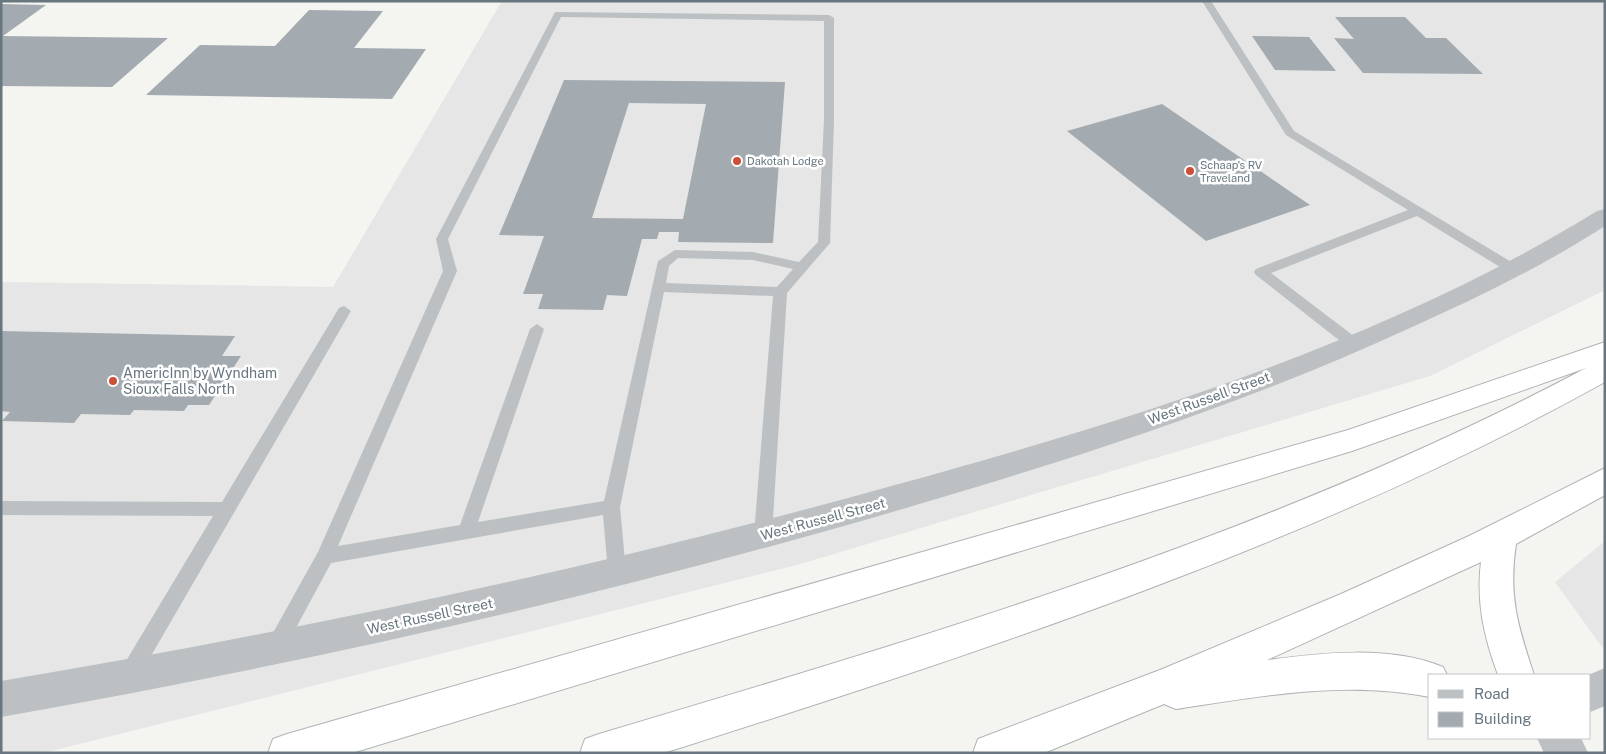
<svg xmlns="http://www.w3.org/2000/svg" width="1606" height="754" viewBox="0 0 1606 754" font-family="'Public Sans',sans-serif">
	<rect width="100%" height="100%" fill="#f4f4f1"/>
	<!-- built -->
	<path fill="#e5e6e5" d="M502,1H1605V290L1430,376L797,565L43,753H1V282L333,287Z
		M1605,541V651L1555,582Z"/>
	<!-- building -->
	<path fill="#a4abb0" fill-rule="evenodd" d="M1,4L46,5L3,36L168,38L112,87L1,86Z
		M309,10L383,11L354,48L426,49L392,99L146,95L200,45L275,46Z
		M1335,17H1405L1426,38H1446L1483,74L1363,73L1334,38L1354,39Z
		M1252,36L1309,37L1336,71L1275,70Z
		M564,80L785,82L773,243L678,242L679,232H659L657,239H642L627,296L607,295L603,310L538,309L543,294H523L544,236L499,235ZM629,103L706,104L683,219L592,218Z
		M1162,104L1310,205L1206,241L1067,131Z
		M1,331L235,336L222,356H241L209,405H188L184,411L134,410L130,415L81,414L74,423L2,421L10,412L1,411Z"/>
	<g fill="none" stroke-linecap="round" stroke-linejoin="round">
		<!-- highway casing -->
		<g stroke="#b0b3b6" stroke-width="2">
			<path id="highway" d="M1605,342V382C1319,541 994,648 683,747L663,753H580L585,739L599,734C935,634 1276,533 1586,368L1352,451L352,753H268L273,739L287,734L1348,430Z
				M1605,468V495L1516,544C1508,597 1518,626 1534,675H1498C1484,637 1476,602 1481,562L1267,660C1323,653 1389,645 1443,667L1447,675H1430V697C1344,680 1261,696 1176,709L1164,704L1044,753H973L978,739L1160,670L1341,594L1469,536Z"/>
		</g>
		<!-- lane -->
		<path fill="#bcc0c3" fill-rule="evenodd" d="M1202,1H1211L1294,131L1518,266L1520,269L1518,272H1508L1417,216L1271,273L1359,340L1361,344L1359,348H1349L1256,275L1254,272L1256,269L1408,210L1286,135Z
			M555,12L829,15L834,18V120L830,243L787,293L772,535L769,540L763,543L757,540L754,535L773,296L664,292L620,507L626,572L623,578L617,580L611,578L608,572L603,515L331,563L283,652L276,655L269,652L266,646L269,640L318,552L443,271L436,239ZM561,17L824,21V120L818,242L799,262L753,252L675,250L658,261L604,501L478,522L544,329L537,324L530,329L460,525L338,546L457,271L448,239ZM678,258L753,260L793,269L777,287L666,283L669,266Z
			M344,306L351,311L137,680L130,683L123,680L120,673L123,666L213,516L1,515V501L222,502L339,308Z"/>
		<!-- street -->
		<path fill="#bcc0c3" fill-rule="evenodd" d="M1605,209V226C1543,266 1477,298 1410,328C1269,393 1121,443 973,488C654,585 329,659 1,717V681C303,630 601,567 895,485C1132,420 1387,341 1597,211Z
			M1605,668V706L1590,712L1588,675Z
			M1537,738H1581L1588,753H1544Z"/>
		<!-- highway -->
		<use href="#highway" fill="#fff" fill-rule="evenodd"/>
	</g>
	<!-- markers -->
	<g fill="#ce4f37" stroke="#fff" stroke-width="2">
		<circle cx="737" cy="161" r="5"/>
		<circle cx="1190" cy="171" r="5"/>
		<circle cx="113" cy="381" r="5"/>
	</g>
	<g text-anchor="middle" stroke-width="5" stroke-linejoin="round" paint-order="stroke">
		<!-- far-poi labels -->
		<g font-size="11" fill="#67767f" stroke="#fff" text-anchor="start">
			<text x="747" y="165">Dakotah Lodge</text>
			<text x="1200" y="169">Schaap's RV<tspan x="1200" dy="13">Traveland</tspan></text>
		</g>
		<!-- poi labels -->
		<g font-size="14" fill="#67767f" stroke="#fff" text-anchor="start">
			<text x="123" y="378">AmericInn by Wyndham<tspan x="123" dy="16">Sioux Falls North</tspan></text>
		</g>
		<!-- street labels -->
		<g font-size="14" fill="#67767f" stroke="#fff">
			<text transform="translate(1209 398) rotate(-20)" y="5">West Russell Street</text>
			<text transform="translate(823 519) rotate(-15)" y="5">West Russell Street</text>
			<text transform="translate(430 616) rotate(-12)" y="5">West Russell Street</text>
		</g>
	</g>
	<!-- border -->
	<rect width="1606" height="754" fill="none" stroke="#67767f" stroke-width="5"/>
	<!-- legend -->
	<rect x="1428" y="674" width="162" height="65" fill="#ffffff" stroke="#c2c8cc"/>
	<rect x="1438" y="690" width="25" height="8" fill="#bcc0c3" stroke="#c2c8cc"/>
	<text x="1474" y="699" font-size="15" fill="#67767f">Road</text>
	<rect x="1438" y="712" width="25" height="15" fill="#a4abb0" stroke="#c2c8cc"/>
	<text x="1474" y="724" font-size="15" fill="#67767f">Building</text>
</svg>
